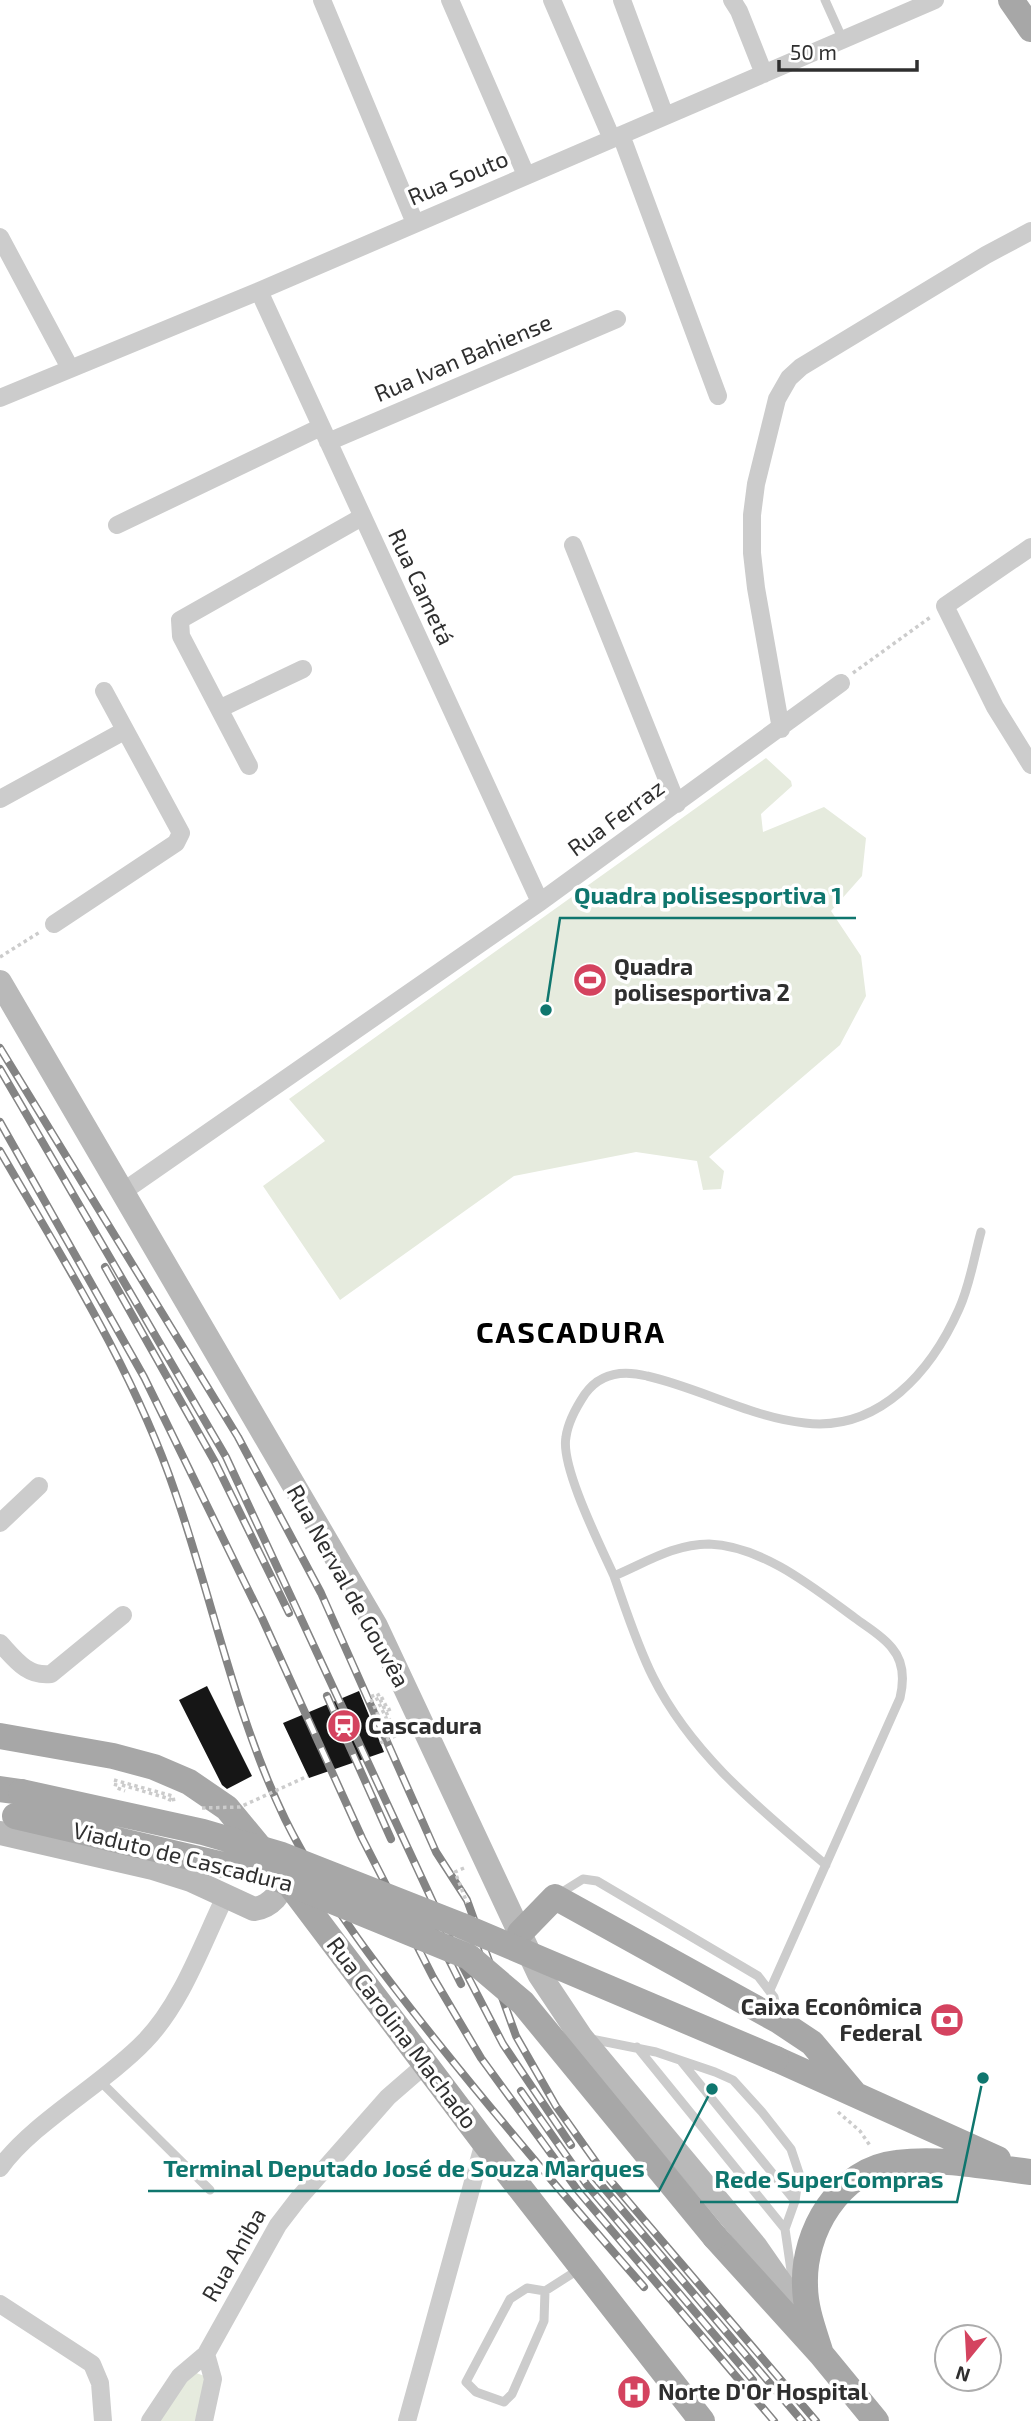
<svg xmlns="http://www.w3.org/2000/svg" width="1031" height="2421" viewBox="0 0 1031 2421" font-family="'Exo 2',sans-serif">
	<rect width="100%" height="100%" fill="#fff"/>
	<!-- green -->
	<path fill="#e6ebde" d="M766,758L791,781L792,786L761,814L763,832L824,807L866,838L862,876L831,911L861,956L866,996L840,1045L709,1157L724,1171L721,1189L703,1190L697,1161L636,1152L514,1176L340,1300L263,1186L325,1141L289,1099Z
		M191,2371L207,2377L195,2421H158Z"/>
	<!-- building -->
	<path fill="#161616" d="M207,1686L252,1776L227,1789L222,1785L179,1700Z
		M359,1691L384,1752L309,1778L283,1723Z"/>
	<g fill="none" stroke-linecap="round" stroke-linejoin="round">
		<!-- path -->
		<path stroke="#ccc" stroke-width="3.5" stroke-dasharray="3.5 3.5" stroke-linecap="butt" d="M853,673L932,616
			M0,957L40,932
			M392,1733L395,1731L378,1695L380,1694L388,1710L393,1708
			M116,1783L115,1787L125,1791
			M838,2112L860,2131L871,2147"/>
		<!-- service -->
		<path stroke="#ccc" stroke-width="9" d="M825,0L843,40
			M614,1576C626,1610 637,1645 653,1677C692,1755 760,1809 826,1865
			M559,1894L583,1879L597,1881L758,1976L774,1997L778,2016
			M770,1990L900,1698C904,1681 904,1662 892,1648C883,1636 867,1627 855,1618C814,1588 763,1546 709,1544C674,1544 645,1563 614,1576C601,1547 560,1466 566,1437C568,1422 577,1406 585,1394C600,1373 623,1370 647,1376C700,1388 750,1417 805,1423C880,1432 932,1370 959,1309C970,1285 974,1257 981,1232
			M591,2039L656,2052L715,2072L733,2080L762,2112L791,2149L799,2173L795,2201L785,2229L793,2284
			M637,2047L785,2229
			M681,2061L795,2201
			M100,2081L210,2190
			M545,2291L544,2321L512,2394L504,2402L476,2392L466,2382L510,2299L527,2288L545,2291L581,2268"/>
		<!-- minor -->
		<path stroke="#ccc" stroke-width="18" d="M322,0L415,223
			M450,0L526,175
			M552,0L612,139
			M622,0L665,116
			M732,0L739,11L764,74
			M621,135L718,396
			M0,237L70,368
			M259,291L540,902
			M0,398L259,291L935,0
			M328,442L617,319
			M117,525L321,427
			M573,545L677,804
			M1031,547L945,606L995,707L1031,765
			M221,708L303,669
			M781,729L756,588L752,553V515L756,484L777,399L789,378L801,367L986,255L1031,231
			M249,766L181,636L180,620L362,517
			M0,799L124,731
			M54,924L176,843L181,833L104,691
			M121,1193L540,902L841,683
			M0,1523L39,1486
			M0,1643C15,1659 27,1677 51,1674L123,1615
			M0,2168C33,2122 104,2084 145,2041C182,2003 202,1944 225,1897
			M0,2304L92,2364L100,2383L103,2421
			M150,2421L180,2376L206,2354L278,2225L298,2199L388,2097L426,2064
			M204,2421L213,2379L206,2354
			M407,2421L484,2142"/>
		<!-- secondary -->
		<path stroke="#b9b9b9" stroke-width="24" d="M0,982L376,1626L539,1974L581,2037L756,2247L790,2296L808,2331
			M0,1833L153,1868L191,1880L254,1909C270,1907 283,1893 284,1877"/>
		<!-- primary -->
		<path stroke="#a7a7a7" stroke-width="26" d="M1011,0L1031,29
			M0,1736L113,1756L154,1767L189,1782L227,1808L284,1877L484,2142L702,2421
			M0,1789L21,1792
			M520,1933L555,1897L779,2021L812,2043L854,2093
			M776,2059L998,2159
			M715,2237L821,2354L876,2421
			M821,2354C814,2331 805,2309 805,2285C803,2232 839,2169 897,2163C941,2157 987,2167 1031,2172"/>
		<!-- rail casing -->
		<g stroke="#848484" stroke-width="8">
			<path id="rail" d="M0,1048L238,1437L321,1593L436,1852L467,1900L516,2036L556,2106L603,2172L816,2421
				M0,1069L226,1457L464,1969L503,2044L571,2145
				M0,1122L144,1377L262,1618L362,1838L433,1977L481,2058L579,2192L774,2421
				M0,1151C64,1261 134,1371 175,1492C213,1601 235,1715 285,1819C325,1900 379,1969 434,2038C502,2123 572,2205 644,2287
				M105,1267L215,1462L289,1613
				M327,1696L391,1839
				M422,1906L461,1984
				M521,2091L587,2185L753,2380
				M591,2173L802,2421"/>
		</g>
		<!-- rail -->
		<use href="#rail" stroke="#fff" stroke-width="5" stroke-dasharray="16" stroke-linecap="butt"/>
		<!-- path-bridge -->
		<path stroke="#ccc" stroke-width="3.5" stroke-dasharray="3.5 3.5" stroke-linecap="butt" d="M380,1743L395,1736L375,1695L370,1697L387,1735L392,1733
			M114,1780L173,1796L174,1803
			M122,1785L170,1799L168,1804
			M202,1808L240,1807L308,1776
			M464,1868L455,1872L467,1903"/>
		<!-- primary-bridge -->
		<path stroke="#a7a7a7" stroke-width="26" d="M21,1792L203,1832L282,1855L460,1925L776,2059
			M15,1816L271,1876L469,1957L523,2003L715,2237"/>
	</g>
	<!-- icons -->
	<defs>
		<g id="stadium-disc" transform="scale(1.75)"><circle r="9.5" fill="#d4435f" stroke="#fff"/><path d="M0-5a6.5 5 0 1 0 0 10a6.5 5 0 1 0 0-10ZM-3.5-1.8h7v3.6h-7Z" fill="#fff"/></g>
		<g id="station-disc" transform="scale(1.75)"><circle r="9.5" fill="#d4435f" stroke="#fff"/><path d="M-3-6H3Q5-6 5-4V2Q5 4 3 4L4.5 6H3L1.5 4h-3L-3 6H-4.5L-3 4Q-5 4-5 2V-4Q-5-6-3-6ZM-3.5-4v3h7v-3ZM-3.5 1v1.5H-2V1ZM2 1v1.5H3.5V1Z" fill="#fff"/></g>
		<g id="bank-disc" transform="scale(1.75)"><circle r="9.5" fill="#d4435f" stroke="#fff"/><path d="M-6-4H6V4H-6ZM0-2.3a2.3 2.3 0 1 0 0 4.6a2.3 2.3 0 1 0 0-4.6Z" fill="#fff"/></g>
		<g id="hospital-disc" transform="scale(1.75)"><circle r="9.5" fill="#d4435f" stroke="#fff"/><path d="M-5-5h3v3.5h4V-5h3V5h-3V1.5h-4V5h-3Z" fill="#fff"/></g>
	</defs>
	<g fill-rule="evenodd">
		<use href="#stadium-disc" x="590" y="980"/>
		<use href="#station-disc" x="344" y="1726"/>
		<use href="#bank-disc" x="947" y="2020"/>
		<use href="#hospital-disc" x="634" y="2392"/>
	</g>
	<g text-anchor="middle" stroke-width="7" stroke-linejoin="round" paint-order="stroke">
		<!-- street labels -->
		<g font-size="23" fill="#2f2f2f" stroke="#fff">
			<text transform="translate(458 178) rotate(-23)" y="8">Rua Souto</text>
			<text transform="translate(463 358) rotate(-23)" y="8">Rua Ivan Bahiense</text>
			<text transform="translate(421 587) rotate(65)" y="8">Rua Cametá</text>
			<text transform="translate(616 818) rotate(-36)" y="8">Rua Ferraz</text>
			<text transform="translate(348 1586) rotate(61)" y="8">Rua Nerval de Gouvêa</text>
			<text transform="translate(183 1857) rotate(14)" y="8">Viaduto de Cascadura</text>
			<text transform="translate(402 2033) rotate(53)" y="8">Rua Carolina Machado</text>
			<text transform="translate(234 2255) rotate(-60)" y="8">Rua Aniba</text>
		</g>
		<!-- poi labels -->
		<g font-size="23" font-weight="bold" fill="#2f2f2f" stroke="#fff" text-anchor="start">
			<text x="614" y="975">Quadra<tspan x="614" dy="26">polisesportiva 2</tspan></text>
			<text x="368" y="1734">Cascadura</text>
			<text x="922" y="2015" text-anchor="end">Caixa Econômica<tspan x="922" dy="26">Federal</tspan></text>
			<text x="658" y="2400">Norte D'Or Hospital</text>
		</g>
		<!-- district labels -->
		<g font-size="30" font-weight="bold" letter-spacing="2" fill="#000" stroke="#fff">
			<text x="571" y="1343">CASCADURA</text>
		</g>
	</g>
	<!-- callouts -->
	<path fill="none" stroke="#0f766e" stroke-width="2.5" d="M546 1010L560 918H856M712 2089L659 2191H148M983 2078L957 2202H700"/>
	<g fill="#0f766e" stroke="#fff" stroke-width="2.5">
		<circle cx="546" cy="1010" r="7"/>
		<circle cx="712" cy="2089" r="7"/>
		<circle cx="983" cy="2078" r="7"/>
	</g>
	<g font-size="24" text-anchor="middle" font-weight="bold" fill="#0f766e" stroke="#fff" stroke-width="7" stroke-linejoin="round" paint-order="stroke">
		<text x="708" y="904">Quadra polisesportiva 1</text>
		<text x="404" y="2177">Terminal Deputado José de Souza Marques</text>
		<text x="829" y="2188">Rede SuperCompras</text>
	</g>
	<!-- north arrow -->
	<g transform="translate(968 2358) rotate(198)"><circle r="33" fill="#ffffff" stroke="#acacac" stroke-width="2"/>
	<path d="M0-5L12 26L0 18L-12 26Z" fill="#d4435f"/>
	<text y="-10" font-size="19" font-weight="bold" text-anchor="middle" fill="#2f2f2f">N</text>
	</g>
	<!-- scale -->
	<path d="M779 60v10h138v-10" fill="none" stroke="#2f2f2f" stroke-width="3.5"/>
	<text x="790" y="60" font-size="21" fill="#2f2f2f" stroke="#ffffff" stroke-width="5" paint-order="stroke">50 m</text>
</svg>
